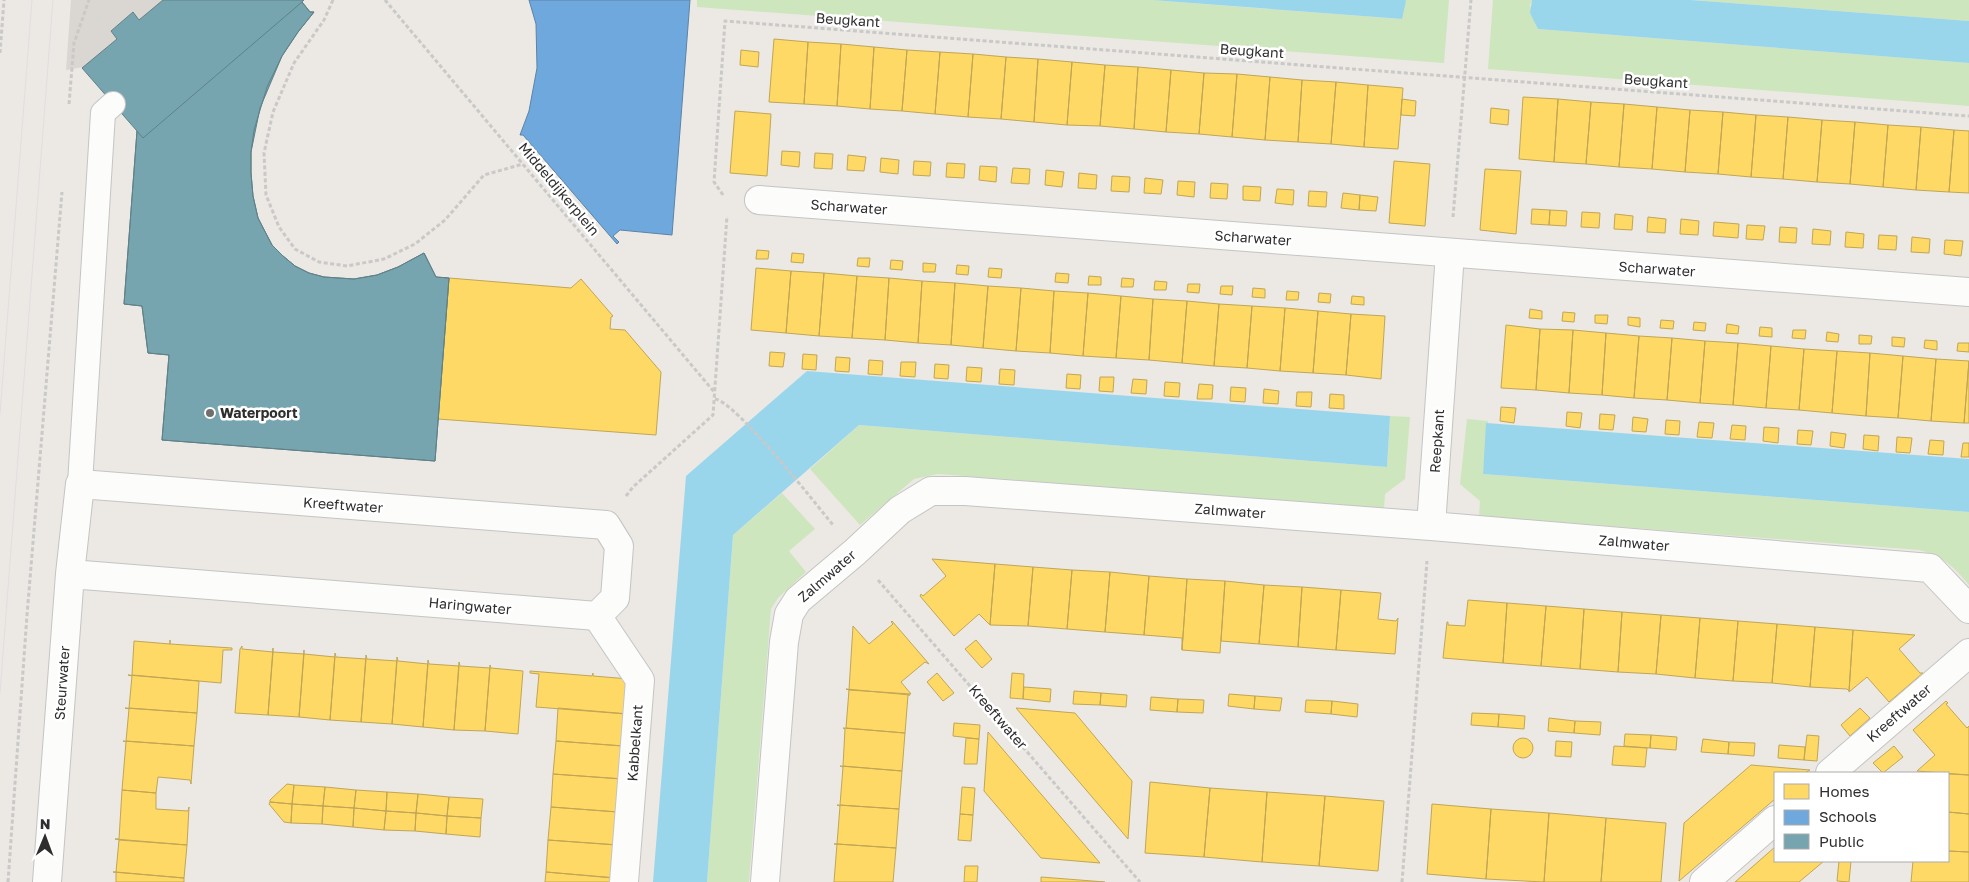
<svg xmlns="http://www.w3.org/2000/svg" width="1969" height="882" viewBox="0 0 1969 882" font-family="'Golos Text',sans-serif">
	<rect width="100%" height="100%" fill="#ece8e4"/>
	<!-- green -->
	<path fill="#cee6be" d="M697,0H1152L1401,19L1405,0H1449L1444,63L697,7Z
		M1493,0H1532L1530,5L1538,29L1969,63V106L1488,69Z
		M1691,0H1969V21Z
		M1390,416L1410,417L1405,479L1385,494L1384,508L938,474L914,479L860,525L810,469L859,425L1387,467Z
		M1467,419L1488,421L1483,474L1969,512V585C1953,566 1944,557 1919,550L1479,516L1480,501L1460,484Z
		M782,493L815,529L789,551L806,572L778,598L771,609L749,882H707L733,535Z"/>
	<!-- plaza -->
	<path fill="#dad6d2" d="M71,0H163L139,20L132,13L111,31L117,39L84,67L66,70Z"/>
	<!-- water -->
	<path fill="#99d6ec" d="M1152,0H1405L1406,1L1402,19Z
		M1532,0H1691L1969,21V63L1538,29L1530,13Z
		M807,371L1390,416L1387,467L859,425L733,535L707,882H653L686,476Z
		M1486,423L1969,459V512L1483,474Z"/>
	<!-- homes -->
	<path fill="#ffd966" stroke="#c0a655" d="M774,39L808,42L804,104L769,102Z
		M808,42L841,44L837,106L804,104Z
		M841,44L874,47L870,109L837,106Z
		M874,47L907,50L902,111L870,109Z
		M741,50L759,52L758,67L740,65Z
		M907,50L940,52L935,114L902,111Z
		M940,52L973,54L968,117L935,114Z
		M973,54L1006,57L1001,119L968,117Z
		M1006,57L1038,59L1034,122L1001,119Z
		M1038,59L1072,62L1067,125L1034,122Z
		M1072,62L1105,65L1100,126L1067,125Z
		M1105,65L1138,67L1134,129L1100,126Z
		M1138,67L1171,70L1166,132L1134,129Z
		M1171,70L1204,73L1199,134L1166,132Z
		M1204,73L1237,74L1232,137L1199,134Z
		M1237,74L1270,77L1265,140L1232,137Z
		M1270,77L1302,80L1298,142L1265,140Z
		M1302,80L1336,82L1331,144L1298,142Z
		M1336,82L1368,85L1364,147L1331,144Z
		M1368,85L1403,88L1398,149L1364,147Z
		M1523,97L1558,99L1554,162L1519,159Z
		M1402,99L1416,101L1415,116L1401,115Z
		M1558,99L1591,102L1586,164L1554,162Z
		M1591,102L1624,104L1619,167L1586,164Z
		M1624,104L1657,107L1652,169L1619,167Z
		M1657,107L1690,110L1685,172L1652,169Z
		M1491,108L1509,110L1508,125L1490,123Z
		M1690,110L1723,112L1718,174L1685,172Z
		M735,111L771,114L767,176L730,173Z
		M1723,112L1756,115L1751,177L1718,174Z
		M1756,115L1788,117L1783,179L1751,177Z
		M1788,117L1822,120L1817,182L1783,179Z
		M1822,120L1855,122L1850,184L1817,182Z
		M1855,122L1888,125L1883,187L1850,184Z
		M1888,125L1921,127L1916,190L1883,187Z
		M1921,127L1954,130L1949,192L1916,190Z
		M1954,130L1969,131V193L1949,192Z
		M782,151L800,152L799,167L781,165Z
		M815,153L833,154L832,169L814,168Z
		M848,155L866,157L864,171L847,170Z
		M881,158L899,160L898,174L880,172Z
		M914,161L931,162L930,176L913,175Z
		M1394,161L1430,164L1425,226L1389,223Z
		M947,163L965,164L964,178L946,177Z
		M980,166L997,167L996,182L979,180Z
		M1013,168L1030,169L1029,184L1011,183Z
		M1485,169L1521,171L1516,234L1480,230Z
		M1046,170L1064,172L1062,187L1045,185Z
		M1079,173L1097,175L1096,189L1078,188Z
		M1112,176L1130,177L1129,192L1111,191Z
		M1145,178L1163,180L1161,194L1144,193Z
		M1178,181L1195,182L1194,197L1177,195Z
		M1211,183L1228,184L1227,199L1210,198Z
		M1243,186L1261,187L1260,201L1243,200Z
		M1277,189L1294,190L1293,205L1275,203Z
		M1309,191L1327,192L1326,207L1308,206Z
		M1343,193L1360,195L1359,210L1341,208Z
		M1360,195L1378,197L1376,211L1359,210Z
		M1532,209L1550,210L1549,225L1531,224Z
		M1550,210L1567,211L1566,226L1549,225Z
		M1582,212L1600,213L1599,228L1581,227Z
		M1615,214L1633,216L1632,230L1614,229Z
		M1648,217L1666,219L1665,233L1647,232Z
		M1681,219L1699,221L1698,235L1680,234Z
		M1714,222L1739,224L1738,238L1713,236Z
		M1747,225L1765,226L1763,240L1746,239Z
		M1780,227L1797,228L1796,243L1779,242Z
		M1813,229L1831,231L1830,245L1812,244Z
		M1846,232L1864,234L1863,248L1845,247Z
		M1879,235L1897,236L1896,250L1878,249Z
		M1912,237L1930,239L1929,253L1911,252Z
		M1945,240L1963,241L1961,256L1944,254Z
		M757,250L769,251L768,259H756Z
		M792,253L804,254L803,263L791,262Z
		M858,258H870L869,267L857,266Z
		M891,260L903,261L902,270L890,269Z
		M923,263L936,264L935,272H923Z
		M957,265L969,266L968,275L956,274Z
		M756,268L791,271L786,333L751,330Z
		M989,268L1002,269L1001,278L988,277Z
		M791,271L824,273L819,336L786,333Z
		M824,273L857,276L852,338L819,336Z
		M1056,273L1069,274L1068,283L1055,282Z
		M857,276L889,278L885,340L852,338Z
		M1089,276L1101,277V285H1088Z
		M449,278L571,288L581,279L613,316L611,317L610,329L625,330L661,372L656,435L438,419Z
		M889,278L922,281L918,343L885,340Z
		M1122,278L1134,279L1133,287H1121Z
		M922,281L955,283L951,345L918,343Z
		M1155,281L1167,282L1166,290H1154Z
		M955,283L988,286L983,348L951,345Z
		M1188,284H1200L1199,293L1187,292Z
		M988,286L1021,288L1016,351L983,348Z
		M1221,286H1233L1232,295L1220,294Z
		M1021,288L1054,291L1050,353L1016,351Z
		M1253,288L1265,289V298L1252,297Z
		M1054,291L1088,293L1083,356L1050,353Z
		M1287,291L1299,292L1298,300H1286Z
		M1088,293L1121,296L1116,358L1083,356Z
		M1319,293L1331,294L1330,303L1318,302Z
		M1121,296L1153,299L1149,360L1116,358Z
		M1352,296L1364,297V305L1351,304Z
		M1153,299L1187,301L1182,363L1149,360Z
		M1187,301L1219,304L1214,366L1182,363Z
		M1219,304L1252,306L1247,368L1214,366Z
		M1252,306L1285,308L1280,371L1247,368Z
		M1285,308L1318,311L1313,373L1280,371Z
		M1530,309L1542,311V319L1529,318Z
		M1318,311L1351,314L1346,375L1313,373Z
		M1563,312L1575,313L1574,322L1562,321Z
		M1351,314L1385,316L1381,379L1346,375Z
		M1595,315H1608L1607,324L1595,323Z
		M1628,317L1640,318V327L1628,325Z
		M1661,320L1674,321L1673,329L1660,328Z
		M1694,322L1706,323L1705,331L1693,330Z
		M1727,324L1739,326L1738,334L1726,333Z
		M1506,325L1540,329L1536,390L1501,388Z
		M1760,327L1772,328V337L1759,336Z
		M1540,329L1573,330L1569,393L1536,390Z
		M1573,330L1606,333L1602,395L1569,393Z
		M1793,330H1806L1805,339L1792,338Z
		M1827,332L1839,334L1838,342L1826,341Z
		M1606,333L1639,336L1634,398L1602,395Z
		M1859,335L1872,336L1871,344H1859Z
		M1639,336L1672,338L1667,400L1634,398Z
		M1892,337L1905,338L1904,347L1892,346Z
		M1672,338L1705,341L1700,403L1667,400Z
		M1925,340L1937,341V350L1924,348Z
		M1705,341L1738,343L1733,405L1700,403Z
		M1738,343L1771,346L1766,408L1733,405Z
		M1958,343H1969V352L1957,351Z
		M1771,346L1804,349L1799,410L1766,408Z
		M1804,349L1837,351L1832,413L1799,410Z
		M1837,351L1870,353L1866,416L1832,413Z
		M770,352L785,353L783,367L769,366Z
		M1870,353L1903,356L1898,418L1866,416Z
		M803,354L817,355L816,370L802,369Z
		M1903,356L1936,359L1931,421L1898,418Z
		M836,357L850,358L849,372L835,371Z
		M1936,359L1969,361L1964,423L1931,421Z
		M869,360L883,361L882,375L868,374Z
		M1969,361V423H1964Z
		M901,362H916L915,377L900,376Z
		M935,364L949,365L948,379L934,378Z
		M967,367L982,368L981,382L966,381Z
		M1000,369L1015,370L1014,385L999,384Z
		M1067,374L1081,375L1080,389L1066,388Z
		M1100,377H1114L1113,392L1099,391Z
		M1133,379L1147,380L1146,394L1131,393Z
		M1165,382L1180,383L1179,397L1164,396Z
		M1199,384L1213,385L1212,399H1197Z
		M1231,387L1246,388L1245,402L1230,401Z
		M1264,389L1279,391L1278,404L1263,403Z
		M1297,392H1312L1311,407L1296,406Z
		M1330,394L1344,395V409L1329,408Z
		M1501,407L1516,408L1514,423L1500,421Z
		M1567,412L1582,413L1580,428L1566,426Z
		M1600,414L1615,415L1613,430L1599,429Z
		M1633,417L1648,419L1646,432L1632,431Z
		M1666,420L1680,421L1679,435L1665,434Z
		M1699,422L1714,423L1712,438L1697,437Z
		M1732,425L1746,426L1745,440L1730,439Z
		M1764,427L1779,428L1778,443L1763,441Z
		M1798,430L1813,431L1811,445L1797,444Z
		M1831,432L1846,434L1844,448L1830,446Z
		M1864,435L1879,436L1878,451L1863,449Z
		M1897,437L1912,438L1910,453L1896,452Z
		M1930,440L1944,441L1943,455L1928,454Z
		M1963,443H1969V457H1961Z
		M932,559L995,564L990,625L979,614L954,636L920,596L921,594L923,596L946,576Z
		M995,564L1033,567L1028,626L990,625Z
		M1033,567L1072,570L1067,629L1028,626Z
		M1072,570L1110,572L1105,632L1067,629Z
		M1110,572L1149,576L1144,635L1105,632Z
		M1149,576L1187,579L1182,650V638L1144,635Z
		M1187,579L1225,581L1220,653L1182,650Z
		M1225,581L1264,585L1259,644L1221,641Z
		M1264,585L1302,587L1298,647L1259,644Z
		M1302,587L1341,590L1336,650L1298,647Z
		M1341,590L1381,593L1378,619L1396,621L1398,618L1395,654L1336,650Z
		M1468,600L1507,603L1503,663L1443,658L1447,622H1448V625L1465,626Z
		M1507,603L1546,606L1541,666L1503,663Z
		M1546,606L1584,609L1580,669L1541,666Z
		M1584,609L1622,612L1618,672L1580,669Z
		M1622,612L1661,615L1656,674L1618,672Z
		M1661,615L1700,618L1695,678L1656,674Z
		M1700,618L1738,621L1733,681L1695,678Z
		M892,621L929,664L925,662L901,682L911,694L849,690L853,626L869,644L893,624L891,622Z
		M1738,621L1777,624L1772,683L1733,681Z
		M1777,624L1815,627L1810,687L1772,683Z
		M1815,627L1853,630L1849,691L1847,689L1810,687Z
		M1853,630L1915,635L1899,649L1920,673H1923L1889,702L1867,677L1849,692Z
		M170,640V644L232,648V650H223L221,683L132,675L134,641L170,644Z
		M976,640L992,659L982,668L965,649Z
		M242,646V649L273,652L268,715L235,713L240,649Z
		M273,648V652L304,654L299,717L268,715Z
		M304,650V654L335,657L330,720L299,717Z
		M335,653L336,657L366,659L361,722L330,720Z
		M366,655L367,659L397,661L392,724L361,722Z
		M397,657L398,661L428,664L423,727L392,724Z
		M428,660L429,664L459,666L454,730L423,727Z
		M459,662L460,666L490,668L485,731L454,730Z
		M490,665L491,668L523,671L518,734L485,731Z
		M530,671L592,676L593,673V676L629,679L626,714L536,707L539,674L530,673Z
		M937,673L954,693L943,701L927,682Z
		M1012,673L1024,674L1023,699L1010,698Z
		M128,675L199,681L197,713L129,708L132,676Z
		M1024,687L1051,689L1050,702L1023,699Z
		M846,689L910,695H908L905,733L846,728L849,690Z
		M1074,691L1101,693L1100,705L1073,704Z
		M1101,693L1127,695L1126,707L1100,705Z
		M1229,694L1255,696L1254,709L1228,706Z
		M1255,696L1282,698L1280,711L1254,709Z
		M1151,697L1178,699L1177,712L1150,710Z
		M1178,699L1204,700L1203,713L1177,712Z
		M1306,700L1332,701L1331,714L1305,712Z
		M1332,701L1358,704L1357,717L1331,714Z
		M1946,701L1948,703L1946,704L1967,728L1969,726V775L1917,771L1935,755L1913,730Z
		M125,708L197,713L194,746L126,741L129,709Z
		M558,708L629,714L623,746L556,741Z
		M1016,708L1075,713L1132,781L1128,839Z
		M1860,708L1870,718L1850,736L1841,725Z
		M1472,713L1499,714L1498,727L1471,725Z
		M1499,714L1525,716L1524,729L1498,727Z
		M1549,718L1575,721L1574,733L1548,731Z
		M1575,721L1601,722L1600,735L1574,733Z
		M954,723L980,725L979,739L953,736Z
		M843,728L905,733L902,771L843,766L845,729Z
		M988,732L1100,863L1041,858L984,791Z
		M1625,734L1651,735L1650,748L1624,746Z
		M1651,735L1677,737L1676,750L1650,748Z
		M1807,735L1819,736L1817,761L1804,760Z
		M966,738L979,739L977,764H964Z
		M1513 748a10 10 0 1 1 20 0a10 10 0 1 1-20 0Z
		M1703,739L1729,742L1728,754L1701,752Z
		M123,741L194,746L191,784L190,780L158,777L156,793L122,790L126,742Z
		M556,741L623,746L621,779L553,774Z
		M1556,741L1572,742L1571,757L1555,756Z
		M1729,742L1755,743L1754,756L1728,754Z
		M1779,745L1805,747L1804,760L1778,758Z
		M1614,746L1647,748L1645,767L1612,765Z
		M1894,746L1903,757L1883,773L1873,763Z
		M1751,765L1810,770L1805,773H1775V799L1679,881L1684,823Z
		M840,766L902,771L899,809L840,805L843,767Z
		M553,774L624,779L618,812L551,807Z
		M1948,774L1969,775V814L1948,812Z
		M1150,782L1210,788L1204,857L1145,853Z
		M287,784L294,785L292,804L270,802V800Z
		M294,785L325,787L323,806L292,804Z
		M325,787L356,790L354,808L323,806Z
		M962,787L975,788L973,815L960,814Z
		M1210,788L1267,792L1262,862L1204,857Z
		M122,790L156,793V809L188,811L189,807L187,845L115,839H119Z
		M356,790L387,792L386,811L354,808Z
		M387,792L418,794L416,813L386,811Z
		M1267,792L1325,796L1319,866L1262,862Z
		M418,794L449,797L447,816L416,813Z
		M1325,796L1384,801L1378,871L1319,866Z
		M449,797L483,799L481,818L447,816Z
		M270,802L292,804L291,823L284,822L269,804Z
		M292,804L323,806L322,824L291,823Z
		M1432,804L1491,809L1486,879L1427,874Z
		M837,805L899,809L896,848L837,844L840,806Z
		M323,806L354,808L353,827L322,824Z
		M551,807L618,812L616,845L548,840Z
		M354,808L386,811L384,830L353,827Z
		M1491,809L1549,813L1544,882L1486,879Z
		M386,811L416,813L415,831L384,830Z
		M1948,812L1969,814V852L1948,851Z
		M416,813L447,816L446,834L415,831Z
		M1549,813L1606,818L1601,882H1544Z
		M960,814L973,815L971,841L958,840Z
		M447,816L481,818L480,837L446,834Z
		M1606,818L1666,823L1661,882H1601Z
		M119,840L187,845L184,878L113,872H116Z
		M548,840L619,845L613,878L546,872Z
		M834,844H837L896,848L893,882H834L837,844Z
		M1775,847V861H1824L1799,882H1735Z
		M1948,851L1969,852V882H1911L1913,861H1948Z
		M1839,861H1851L1849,882L1837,881Z
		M965,866H978L977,882H964Z
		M116,872L184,878V882H116Z
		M546,872L617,878L613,882H545Z
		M1041,877L1105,882H1041Z"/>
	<!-- schools -->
	<path fill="#6fa8dc" stroke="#5c83a8" d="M529,0H690L672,235L620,230L613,236L619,242L617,244L523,135H520L529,111L537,68L536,24Z"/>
	<!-- public -->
	<path fill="#76a5af" stroke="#608188" d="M163,0H304L302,2L310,12H314L298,32L282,56L260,108L251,152V173L253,196L258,218L272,245L283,256L295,266L309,273L324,277L354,279L377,275L398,267L424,253L436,277L449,278L435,461L162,440L169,355L148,353L142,306L124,304L137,131L82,68L117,39L111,31L133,12L139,20Z
		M302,2L310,12H314L298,32L282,56L267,87L254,130L251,152V173L253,196L258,218L272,245L283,256L295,266L309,273L324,277L354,279L377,275L398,267L424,253L436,277L449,278L435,461L162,440L169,355L148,353L142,306L124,304L137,131L143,138Z"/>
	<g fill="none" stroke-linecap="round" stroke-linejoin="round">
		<!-- service casing -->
		<g stroke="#c5c4c5" stroke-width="26">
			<path id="service" d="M80,484L103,113L113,104"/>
		</g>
		<!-- pedestrian casing -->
		<g stroke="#c5c4c5" stroke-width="30">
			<path id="pedestrian" d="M597,616L640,680L624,882
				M1830,773L1969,653
				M1704,882L1775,820"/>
		</g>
		<!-- minor casing -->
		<g stroke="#c5c4c5" stroke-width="30">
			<path id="minor" d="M759,200L1969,292
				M1431,526L1450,253
				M47,882L70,574L80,484L606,525L619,546L615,598L597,616L70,574
				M765,882L784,642L789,614L798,600L855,552L900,510L931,491H965L1431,526L1930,568L1969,609"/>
		</g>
		<!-- path -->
		<path stroke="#c9c9c8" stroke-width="3" stroke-dasharray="4 2.5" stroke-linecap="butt" d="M333,0L324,20L294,63L273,112L264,153L266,195L279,227L295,249L319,262L347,266L384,259L415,244L445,220L484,175L523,164
			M385,0L715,393
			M0,53L4,0
			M69,104L74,43L89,0
			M723,195L714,182L725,21L1969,116
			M1453,217L1471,0
			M715,399C736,402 815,503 833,525
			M626,496L633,487L713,415L727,216
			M878,580L1140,882
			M8,882L27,615L62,192
			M1402,882L1427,561"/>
		<!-- service -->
		<use href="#service" stroke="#fcfcfb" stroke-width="24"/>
		<!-- pedestrian -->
		<use href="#pedestrian" stroke="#fcfcfb" stroke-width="28"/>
		<!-- minor -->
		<use href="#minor" stroke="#fcfcfb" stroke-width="28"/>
		<!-- tram -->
		<path stroke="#dfdfe1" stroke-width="1" d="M0,414L32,0
			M0,693L53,0"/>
	</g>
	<!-- markers -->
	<circle fill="#706f6e" stroke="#fff" stroke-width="2" cx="210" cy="413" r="5"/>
	<g text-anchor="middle" stroke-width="5" stroke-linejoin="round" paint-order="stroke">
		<!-- street labels -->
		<g font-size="14" fill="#2e2e2e" stroke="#fff">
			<text transform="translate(848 20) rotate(4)" y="5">Beugkant</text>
			<text transform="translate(1252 51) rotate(4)" y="5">Beugkant</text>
			<text transform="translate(1656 81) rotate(4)" y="5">Beugkant</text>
			<text transform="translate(559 189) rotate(50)" y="5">Middeldijkerplein</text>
			<text transform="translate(849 207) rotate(4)" y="5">Scharwater</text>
			<text transform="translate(1253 238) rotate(4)" y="5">Scharwater</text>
			<text transform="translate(1657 269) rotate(4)" y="5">Scharwater</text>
			<text transform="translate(1437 441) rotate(-86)" y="5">Reepkant</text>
			<text transform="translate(343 505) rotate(4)" y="5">Kreeftwater</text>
			<text transform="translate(1230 511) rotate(4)" y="5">Zalmwater</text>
			<text transform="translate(1634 543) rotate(5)" y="5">Zalmwater</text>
			<text transform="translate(827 576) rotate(-41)" y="5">Zalmwater</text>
			<text transform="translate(470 606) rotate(5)" y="5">Haringwater</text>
			<text transform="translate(62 683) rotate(-86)" y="5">Steurwater</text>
			<text transform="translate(1899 713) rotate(-41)" y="5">Kreeftwater</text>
			<text transform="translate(998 717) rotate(49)" y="5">Kreeftwater</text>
			<text transform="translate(635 743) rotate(-86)" y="5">Kabbelkant</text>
		</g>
		<!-- poi labels -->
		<g font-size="14" font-weight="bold" fill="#2e2e2e" stroke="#fff" text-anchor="start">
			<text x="220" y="418">Waterpoort</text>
		</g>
	</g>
	<!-- legend -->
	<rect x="1774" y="772" width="175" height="90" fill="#ffffff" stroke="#ababab"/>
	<rect x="1784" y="784" width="25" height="15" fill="#ffd966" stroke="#ababab"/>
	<text x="1819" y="797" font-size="15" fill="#2e2e2e">Homes</text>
	<rect x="1784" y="810" width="25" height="15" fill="#6fa8dc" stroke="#ababab"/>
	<text x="1819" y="822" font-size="15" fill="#2e2e2e">Schools</text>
	<rect x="1784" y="834" width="25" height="15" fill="#76a5af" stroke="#ababab"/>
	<text x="1819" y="847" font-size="15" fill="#2e2e2e">Public</text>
	<!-- north arrow -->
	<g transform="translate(45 837) rotate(1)" stroke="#ffffff" stroke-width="4" paint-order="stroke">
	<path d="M0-4L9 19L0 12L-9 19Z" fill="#2e2e2e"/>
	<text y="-8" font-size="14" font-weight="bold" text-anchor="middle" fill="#2e2e2e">N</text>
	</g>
</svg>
